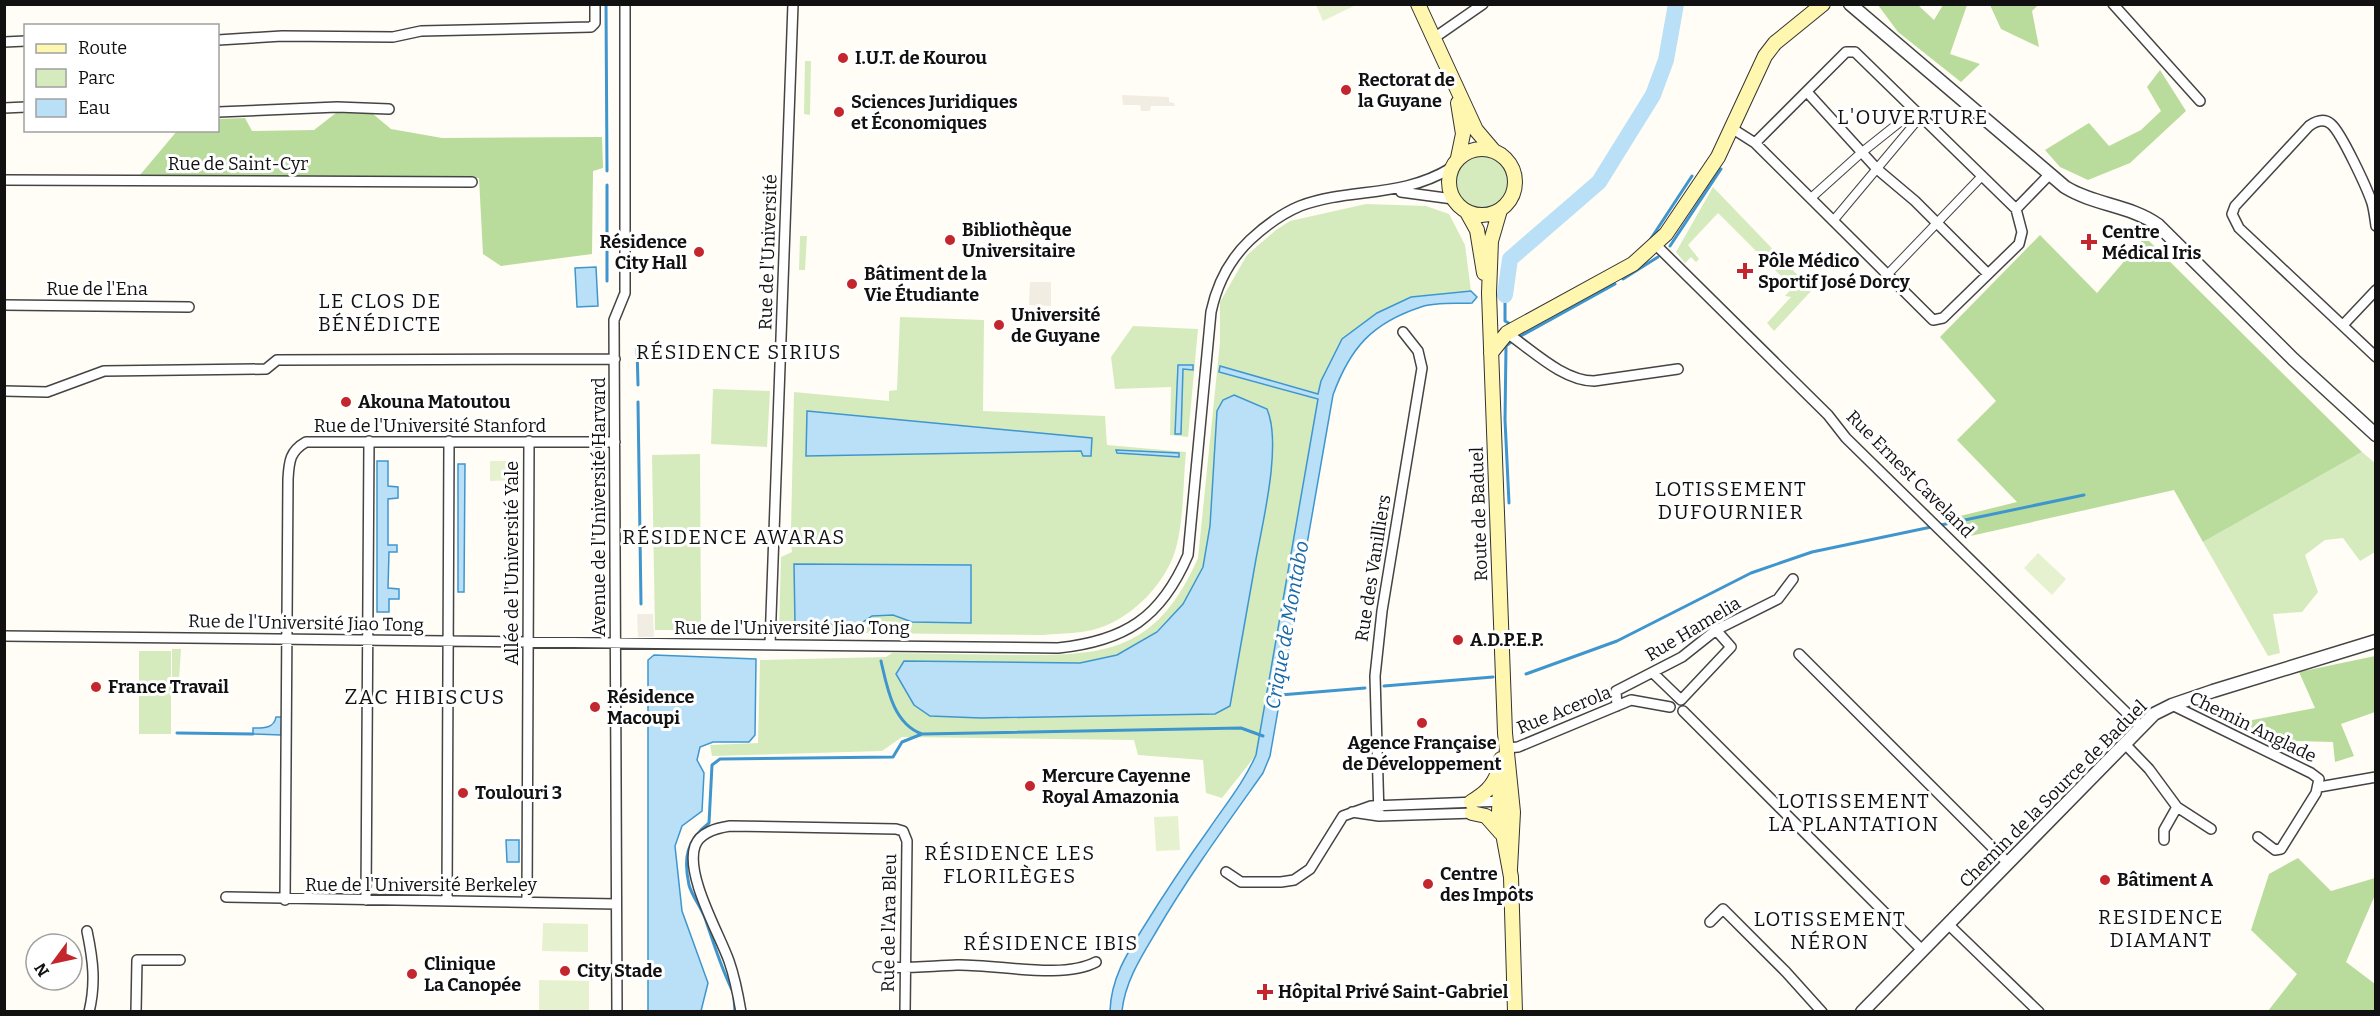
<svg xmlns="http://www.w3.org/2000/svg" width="2380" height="1016" viewBox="0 0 2380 1016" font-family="Bitter,serif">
	<rect width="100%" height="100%" fill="#fffdf5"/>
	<!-- green -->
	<path fill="#d5ebbd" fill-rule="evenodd" d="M805,61H811L810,115L804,114Z
		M1454 182a27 27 0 1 1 54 0a27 27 0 1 1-54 0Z
		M1713,187L1812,290L1774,331L1767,323L1791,297L1785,296L1795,285L1790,279L1786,281L1718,213L1688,245L1699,259L1696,262L1691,257L1685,263L1676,252Z
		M1366,204L1426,206L1449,214L1465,245L1471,291L1411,297L1377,313L1321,381L1256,755L1222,798L1206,793L1203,760L1138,755L1134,740L902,737L882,751L712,756L710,745L758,743L760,660L886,657L892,653C931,654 971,654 1011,655C1105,656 1156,653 1198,558L1220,342V302L1247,255L1276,230L1290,221ZM1271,420L1268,491L1215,714L914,705L905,661L1080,663L1117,655L1156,632L1183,604L1203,567L1210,526L1214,478Z
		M800,236H807L805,270H799Z
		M900,317L984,320L983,411L1105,416L1107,445L1186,452C1183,482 1184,515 1177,544C1169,580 1134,617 1099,628C1082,634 1062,633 1044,635L779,632L781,557L792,552L791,545L781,542V530L791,529L794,392L889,401V391L897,390Z
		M1133,326L1198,329L1188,437L1170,435L1171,387L1115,389L1111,357Z
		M713,389L770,391L767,447L711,444Z
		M2362,452L2375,463V552L2360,561L2343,538L2325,540L2305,555L2318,592L2302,612L2273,614L2280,653L2268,656L2203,542Z
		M700,454L701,630H655L652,455Z
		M172,649H181L179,679H172Z
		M139,651H171V734H139Z"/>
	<!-- forest -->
	<path fill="#b9dc9c" d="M1878,5H1918L1934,20L1943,5H1967L1950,54L1980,64L1961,82L1898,32Z
		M1990,5H2038L2032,11L2039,47L2001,29Z
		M2160,70L2186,111L2130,163L2088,180L2060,167L2045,150L2089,123L2109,146L2141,130L2161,111L2147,87Z
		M336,113L373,114L391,129L442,138L602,137L603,168L593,171L592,254L501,266L483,254L479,178L140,175L177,131L218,130V119L245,118L252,131L314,130Z
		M2040,235L2097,293L2145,237L2362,452L2203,542L2174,490L1966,537L1948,519L2017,502L1957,440L1996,401L1940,337Z
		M2375,656V712L2341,724L2354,756L2335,762L2333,742L2261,740L2247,721L2315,708L2299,672Z
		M2298,858L2331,891L2375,878V895L2346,962L2375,984V1011H2268L2297,974L2251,930L2269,874Z"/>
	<!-- pitch -->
	<path fill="#e6f2cf" d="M1316,5H1356L1323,21Z
		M490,461H520L521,480L490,481Z
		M2038,553L2066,579L2052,595L2024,568Z
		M1178,816L1180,850L1156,851L1154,817Z
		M543,923L588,924V952L542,951Z
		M539,980L589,981V1011H539Z"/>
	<!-- plaza -->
	<path fill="#f1ede2" d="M1122,95L1169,97V102L1174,103L1175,106H1151L1150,111H1141L1140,105H1123Z
		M1030,282H1051V306L1029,305Z
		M637,614H653L654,637H638Z"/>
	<!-- water -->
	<path fill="#b9e0f7" stroke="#3f96cf" stroke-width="1.5" d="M596,267L598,306L577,307L575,268Z
		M1471,291L1477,297L1472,303C1456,304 1436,302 1421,307C1372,323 1350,348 1333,395L1270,756L1263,773C1226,825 1188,877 1156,932C1141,957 1125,982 1122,1011H1110C1111,979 1126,955 1143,928C1164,894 1186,861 1209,829C1226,804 1244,782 1256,755L1318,399L1219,372L1220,366L1318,394L1321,381L1342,339L1377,313L1411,297Z
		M1178,365H1193V370L1183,369L1181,434H1175Z
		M1234,395L1267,409C1282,444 1263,521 1256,559C1247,608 1239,657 1230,706L1215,714L981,718L930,716L914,705L896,674L904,661L1080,663L1117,655L1157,632L1183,604L1203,567L1210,526L1217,411L1223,400Z
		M807,411L1092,438L1091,456H1083L1081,451L806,456Z
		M1116,450L1179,453V457L1117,453Z
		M377,461H388V486L398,487V498L388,499V545H397V552H389L388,588L399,589V599H389V612H377Z
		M458,464H465L464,592H458Z
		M794,564L971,565V623L912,622L893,615L872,616L860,624H795Z
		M654,655L756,659L755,735L749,742H713L700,747L697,760L704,773L702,811L682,826L675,846L682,911L708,983L701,1011H648V660Z
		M276,717H282L281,735L253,734V728C262,728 274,729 276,717Z
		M506,840H519V862H507Z"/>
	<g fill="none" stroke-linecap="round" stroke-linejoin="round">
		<!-- stream -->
		<path stroke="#3f96cf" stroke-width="3" d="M606,4L607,171
			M607,185V281
			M1650,240L1692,176
			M1670,246L1721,169
			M1623,279L1658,257
			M1505,295V321L1512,325
			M1519,337L1615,284
			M637,347L638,385
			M638,402L641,604
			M1509,503L1505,420L1506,346L1511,342
			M881,661C887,687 893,724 922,734L1241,728L1263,736
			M1526,674L1617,641L1751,573L1812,552L2084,495
			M1384,686L1493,677
			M1280,695L1365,688
			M177,733L253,734
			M733,992C721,968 714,944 705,918C701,907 692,896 689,885C683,857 687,840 709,823L712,765L720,759L893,757L902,742L922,734
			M734,998L735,1012"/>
		<!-- river -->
		<path stroke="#b9e0f7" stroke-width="16" d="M1505,295L1510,259L1599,182L1653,95L1666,60L1676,4"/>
		<!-- pedestrian casing -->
		<g stroke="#444" stroke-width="10">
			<path id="pedestrian" d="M1811,198L1861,153L1915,110
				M1833,221L1921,116
				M1887,275L1982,176"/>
		</g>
		<!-- minor casing -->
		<g stroke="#444" stroke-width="12">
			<path id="minor" d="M2113,4L2200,101
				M1434,38L1483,4
				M218,40L282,36L393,37L421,31L591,27L595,23V4
				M4,42L26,41
				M1807,92L1877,169L1915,201L1988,274
				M4,108L26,107
				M218,112L337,107L389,109
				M1733,129L1755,143L1933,320L1943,318L2019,244L2022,232L2016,209L1855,52H1846L1755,143
				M4,180L472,182
				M1401,192L1453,199
				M2016,209L2049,175
				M2376,226C2375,219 2374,210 2372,203C2367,188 2341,132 2331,124C2324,118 2316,121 2309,126L2235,206L2232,214L2239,228L2376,357
				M1656,245L1828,415L1846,438L2141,727
				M4,305L189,307
				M2343,325L2376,290
				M1507,333C1532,350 1563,381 1594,381L1678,369
				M4,391L47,392L104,371L266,369L277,360L615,359
				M4,636L1058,648C1125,641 1161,618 1188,555L1211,312C1217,284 1229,260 1250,240C1265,226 1281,214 1300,206C1351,187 1400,199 1451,168
				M770,644L793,4
				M1799,654L2008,863
				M1653,673L1681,700L1731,647L1716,630
				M2172,705L2311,773L2319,779L2316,793L2281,849L2275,850L2258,837
				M1617,706L1616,691L1682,657L1716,630L1778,599L1793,579
				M1683,711L1922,950
				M2124,743L2149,769L2177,807L2164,830V840
				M1506,748L1518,747L1631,700L1670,707
				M2319,787L2376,777
				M2177,807L2211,829
				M1352,812L1379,816L1475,813
				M1379,816L1375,676L1382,611L1422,368L1418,351L1403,332
				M1226,872L1241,882H1281L1294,880L1310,869L1343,816L1371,806L1504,801
				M226,897L616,904
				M285,900L288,479C289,461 290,451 306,442H615
				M366,900L369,441
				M447,900L449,441
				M527,901L529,441
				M1710,922L1723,909L1786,972L1822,1012
				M1948,924L2039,1012
				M87,931C93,960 96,983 89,1012
				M878,967C905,969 930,966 957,965C997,964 1062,980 1096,962
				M136,1012L137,960H180
				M617,1012L614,320L625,293V4
				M741,1012C738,994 735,978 729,961C719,933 685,875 695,846C700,832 717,828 730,826L896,829L903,831L907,841L905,1012"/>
		</g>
		<!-- tertiary casing -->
		<g stroke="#444" stroke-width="15">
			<path id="tertiary" d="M1850,4L2065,187C2094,205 2130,205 2158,225L2293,359L2376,435
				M1862,1012L2154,714L2172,705L2213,691L2376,641"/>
		</g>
		<!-- secondary casing -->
		<g stroke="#333" stroke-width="16">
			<path id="secondary" d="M1418,4L1476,130L1493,150
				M1458,103L1463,134L1458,158
				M1449 182a33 33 0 1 1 66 0a33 33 0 1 1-66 0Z
				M1500,210L1491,241L1489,293L1505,733L1513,812L1510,869
				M1467,212L1477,230L1484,273
				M1491,353L1507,333L1633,264L1666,234L1718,157L1765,56L1775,43L1823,4
				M1501,759L1499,812L1511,877L1515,1012
				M1471,802C1484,794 1493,787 1498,772
				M1472,813L1486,816L1501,833"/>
		</g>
		<!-- pedestrian -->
		<use href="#pedestrian" stroke="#fff" stroke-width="8"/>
		<!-- minor -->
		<use href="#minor" stroke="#fff" stroke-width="9"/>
		<!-- tertiary -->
		<use href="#tertiary" stroke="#fff" stroke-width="12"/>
		<!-- secondary -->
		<use href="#secondary" stroke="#fff6b0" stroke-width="14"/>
	</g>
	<!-- markers -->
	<g fill="#c4262e" stroke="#fff" stroke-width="2">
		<circle cx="843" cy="58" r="6"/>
		<circle cx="1346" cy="90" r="6"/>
		<circle cx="839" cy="112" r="6"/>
		<circle cx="950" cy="240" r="6"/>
		<path d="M2086 233h6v6h6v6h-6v6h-6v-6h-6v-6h6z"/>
		<circle cx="699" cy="252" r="6"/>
		<path d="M1742 262h6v6h6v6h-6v6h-6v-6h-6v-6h6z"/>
		<circle cx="852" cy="284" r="6"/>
		<circle cx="999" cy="325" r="6"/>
		<circle cx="346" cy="402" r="6"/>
		<circle cx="1458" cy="640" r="6"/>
		<circle cx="96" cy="687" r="6"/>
		<circle cx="595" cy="707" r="6"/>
		<circle cx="1422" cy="723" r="6"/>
		<circle cx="1030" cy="786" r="6"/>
		<circle cx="463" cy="793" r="6"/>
		<circle cx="2105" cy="880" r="6"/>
		<circle cx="1428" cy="884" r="6"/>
		<circle cx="565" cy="971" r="6"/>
		<circle cx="412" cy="974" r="6"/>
		<path d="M1262 983h6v6h6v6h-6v6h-6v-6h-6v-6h6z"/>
	</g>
	<g text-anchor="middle" stroke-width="6" stroke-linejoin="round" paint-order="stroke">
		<!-- poi labels -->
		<g font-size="18" font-weight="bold" fill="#111" stroke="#fff" text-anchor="start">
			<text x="855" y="64">I.U.T. de Kourou</text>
			<text x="1358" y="86">Rectorat de<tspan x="1358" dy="21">la Guyane</tspan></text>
			<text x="851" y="108">Sciences Juridiques<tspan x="851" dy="21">et Économiques</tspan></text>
			<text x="962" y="236">Bibliothèque<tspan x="962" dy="21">Universitaire</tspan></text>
			<text x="2102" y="238">Centre<tspan x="2102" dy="21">Médical Iris</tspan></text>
			<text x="687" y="248" text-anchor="end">Résidence<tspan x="687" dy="21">City Hall</tspan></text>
			<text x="1758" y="267">Pôle Médico<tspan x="1758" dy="21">Sportif José Dorcy</tspan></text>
			<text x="864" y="280">Bâtiment de la<tspan x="864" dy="21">Vie Étudiante</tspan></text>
			<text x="1011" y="321">Université<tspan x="1011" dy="21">de Guyane</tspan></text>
			<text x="358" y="408">Akouna Matoutou</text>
			<text x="1470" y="646">A.D.P.E.P.</text>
			<text x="108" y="693">France Travail</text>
			<text x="607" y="703">Résidence<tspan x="607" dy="21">Macoupi</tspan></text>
			<text x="1422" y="749" text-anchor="middle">Agence Française<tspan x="1422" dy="21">de Développement</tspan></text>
			<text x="1042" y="782">Mercure Cayenne<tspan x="1042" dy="21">Royal Amazonia</tspan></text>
			<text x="475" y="799">Toulouri 3</text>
			<text x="1440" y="880">Centre<tspan x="1440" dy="21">des Impôts</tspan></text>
			<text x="2117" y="886">Bâtiment A</text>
			<text x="424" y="970">Clinique<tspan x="424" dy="21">La Canopée</tspan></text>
			<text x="577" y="977">City Stade</text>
			<text x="1278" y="998">Hôpital Privé Saint-Gabriel</text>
		</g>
		<!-- street labels -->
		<g font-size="18" fill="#111" stroke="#fff">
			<text x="238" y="170">Rue de Saint-Cyr</text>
			<text transform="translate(768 252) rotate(-88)" y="6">Rue de l'Université</text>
			<text x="97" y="295">Rue de l'Ena</text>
			<text x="430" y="432">Rue de l'Université Stanford</text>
			<text transform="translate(1910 474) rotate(45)" y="6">Rue Ernest Caveland</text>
			<text transform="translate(599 507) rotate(-90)" y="6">Avenue de l'Université Harvard</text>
			<text transform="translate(1479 514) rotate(-92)" y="6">Route de Baduel</text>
			<text transform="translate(512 563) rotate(-90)" y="6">Allée de l'Université Yale</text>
			<text transform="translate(1373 568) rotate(-81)" y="6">Rue des Vanilliers</text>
			<text transform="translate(306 623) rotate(1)" y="6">Rue de l'Université Jiao Tong</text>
			<text x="792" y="634">Rue de l'Université Jiao Tong</text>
			<text transform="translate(1693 629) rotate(-31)" y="6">Rue Hamelia</text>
			<text transform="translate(1564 710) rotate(-22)" y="6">Rue Acerola</text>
			<text transform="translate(2253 727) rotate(26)" y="6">Chemin Anglade</text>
			<text transform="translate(2053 794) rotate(-45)" y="6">Chemin de la Source de Baduel</text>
			<text x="421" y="891">Rue de l'Université Berkeley</text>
			<text transform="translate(889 923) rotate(-89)" y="6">Rue de l'Ara Bleu</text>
		</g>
		<!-- neighbourhood labels -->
		<g font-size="20" letter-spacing="1.5" fill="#111" stroke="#fff">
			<text x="1913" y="124">L'OUVERTURE</text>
			<text x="380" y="308">LE CLOS DE<tspan x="380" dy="23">BÉNÉDICTE</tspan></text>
			<text x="739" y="359">RÉSIDENCE SIRIUS</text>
			<text x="1731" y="496">LOTISSEMENT<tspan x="1731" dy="23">DUFOURNIER</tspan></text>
			<text x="734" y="544">RÉSIDENCE AWARAS</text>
			<text x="1854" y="808">LOTISSEMENT<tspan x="1854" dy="23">LA PLANTATION</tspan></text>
			<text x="1010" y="860">RÉSIDENCE LES<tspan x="1010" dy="23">FLORILÈGES</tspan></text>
			<text x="2161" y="924">RESIDENCE<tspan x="2161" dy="23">DIAMANT</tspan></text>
			<text x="1830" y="926">LOTISSEMENT<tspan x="1830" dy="23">NÉRON</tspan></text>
			<text x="1051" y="950">RÉSIDENCE IBIS</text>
		</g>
		<!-- water labels -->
		<g font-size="20" font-style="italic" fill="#1768a6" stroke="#fff">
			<text transform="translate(1287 625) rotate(-80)" y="7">Crique de Montabo</text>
		</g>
		<!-- quarter labels -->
		<g font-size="21" letter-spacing="1.5" fill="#111" stroke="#fff">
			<text x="425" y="704">ZAC HIBISCUS</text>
		</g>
	</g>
	<!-- border -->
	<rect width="2380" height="1016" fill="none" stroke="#111111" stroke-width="12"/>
	<!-- legend -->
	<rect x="24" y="24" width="195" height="108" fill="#ffffff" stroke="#a0a0a0" stroke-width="1.5"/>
	<rect x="36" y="44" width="30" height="9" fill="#fff6b0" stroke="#a0a0a0" stroke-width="1.5"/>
	<text x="78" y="54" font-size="18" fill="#111111">Route</text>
	<rect x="36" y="69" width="30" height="18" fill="#d5ebbd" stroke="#a0a0a0" stroke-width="1.5"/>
	<text x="78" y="84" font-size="18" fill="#111111">Parc</text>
	<rect x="36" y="99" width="30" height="18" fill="#b9e0f7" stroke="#a0a0a0" stroke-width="1.5"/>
	<text x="78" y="114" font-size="18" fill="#111111">Eau</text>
	<!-- north arrow -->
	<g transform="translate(54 962) rotate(237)"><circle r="28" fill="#ffffff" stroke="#a0a0a0" stroke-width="1.5"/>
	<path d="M0-4.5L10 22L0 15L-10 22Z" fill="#c4262e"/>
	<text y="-9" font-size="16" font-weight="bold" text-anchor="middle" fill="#111111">N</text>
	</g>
</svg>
